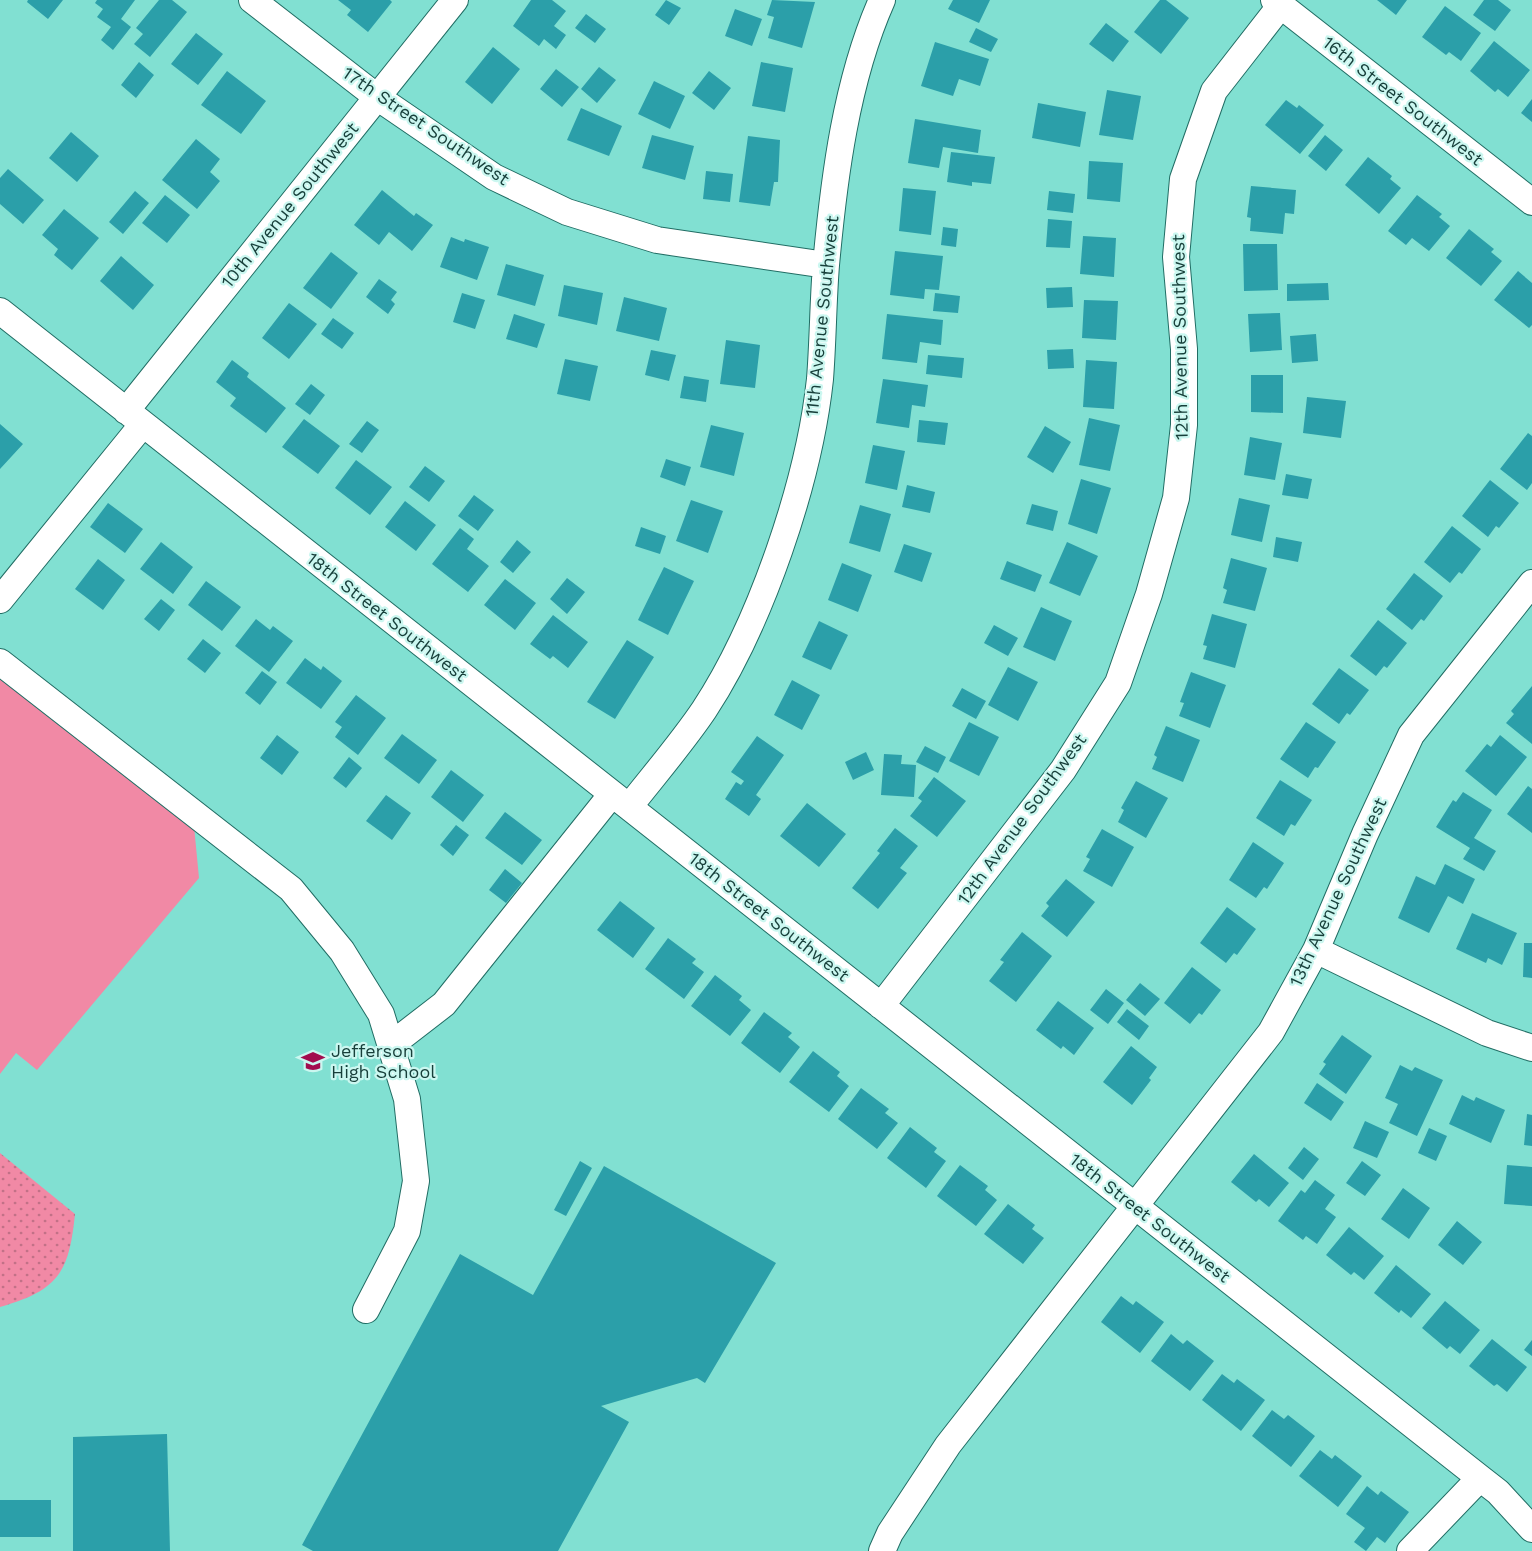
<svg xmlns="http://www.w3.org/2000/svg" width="1532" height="1551" viewBox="0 0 1532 1551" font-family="'Work Sans',sans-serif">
	<defs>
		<pattern id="grass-dots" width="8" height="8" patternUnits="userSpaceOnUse" patternTransform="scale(1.5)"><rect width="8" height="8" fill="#f189a5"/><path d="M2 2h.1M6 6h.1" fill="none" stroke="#c27187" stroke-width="1.8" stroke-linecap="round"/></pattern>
	</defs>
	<rect width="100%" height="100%" fill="#81e0d2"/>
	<!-- grass -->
	<path fill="url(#grass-dots)" d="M0,1153L75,1214C69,1272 59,1290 0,1307Z"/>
	<!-- pitch -->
	<path fill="#f189a5" d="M0,678L194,826L199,878L37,1070L16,1053L0,1074Z"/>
	<!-- building -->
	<path fill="#2b9fa9" d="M28,0H63L48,19L27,2Z
		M97,0H135L121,19L131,27L113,50L101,40L111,27L97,17L103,9L95,3Z
		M159,0H172L187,12L150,57L134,44L143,34L136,28Z
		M338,0H390L392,2L368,32L347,15L351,10Z
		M531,0H552L566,11L554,26L566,35L556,49L544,39L539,46L513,26Z
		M666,0L681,8L669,25L655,15Z
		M772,0L815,2L802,48L768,38L774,17L767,15Z
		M953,0H990L979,23L948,9Z
		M1160,0H1166L1189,18L1161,54L1134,32Z
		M1377,0H1407L1396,15Z
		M1484,0H1498L1511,10L1495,31L1473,15Z
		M1445,6L1481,33L1461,61L1449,52L1446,55L1422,37Z
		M735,9L762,19L752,46L725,36Z
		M586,14L606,29L595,43L575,28Z
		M1106,23L1129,41L1113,62L1089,44Z
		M976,28L998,39L991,52L969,42Z
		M196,33L223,54L198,85L171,64Z
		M1494,41L1530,70L1508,97L1498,89L1495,92L1470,71Z
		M935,42L989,59L980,86L959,79L953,96L921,86Z
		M493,47L520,69L492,104L465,82Z
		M139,62L154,75L136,98L121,85Z
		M761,62L793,68L785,112L752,106Z
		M599,67L616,80L597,103L581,89Z
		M556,69L579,87L562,107L540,89Z
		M227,71L266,101L241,134L201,105Z
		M709,71L731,88L714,110L692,93Z
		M654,81L685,96L670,129L638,114Z
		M1107,90L1141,96L1133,140L1099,135Z
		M1532,99V122L1521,113Z
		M1286,100L1297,108L1299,105L1324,125L1300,154L1265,125Z
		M1038,103L1086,112L1080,147L1032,138Z
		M581,108L622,126L609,156L567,140Z
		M915,119L981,130L978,153L943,147L939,168L908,163Z
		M71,132L99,156L77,182L49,158Z
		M652,135L694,146L685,180L642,168Z
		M1325,135L1343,150L1326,171L1308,156Z
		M748,136L780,140L778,182H774L770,206L739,202Z
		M196,139L220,159L210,172L220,181L197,209L162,180Z
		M951,152L995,157L991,184L972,182V186L947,182Z
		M1368,157L1392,176L1390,179L1401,188L1379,214L1345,185Z
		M1089,161L1123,163L1120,202L1087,199Z
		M8,169L44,200L23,224L0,204V178Z
		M706,171L733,174L730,202L703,199Z
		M1251,186L1296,190L1294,214L1285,213L1283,234L1250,231L1251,218L1247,217Z
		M903,188L936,191L931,235L899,231Z
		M382,190L414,216L416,213L433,225L412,251L389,232L379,245L354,225Z
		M135,191L149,203L123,234L109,222Z
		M1049,191L1075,194L1073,213L1047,210Z
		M165,195L190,215L167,243L142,223Z
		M1417,195L1442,214L1439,217L1450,226L1429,251L1412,238L1406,245L1388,231Z
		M64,209L99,238L72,270L54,255L58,249L42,235Z
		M1048,219L1072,221L1070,248L1046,247Z
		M943,227L958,229L956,247L941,245Z
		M1469,229L1494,249L1491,252L1502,261L1481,286L1446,258Z
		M1083,236L1116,238L1114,277L1080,274Z
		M451,237L464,242L465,239L489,247L477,280L440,267Z
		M1243,244H1277L1278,290L1244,291Z
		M895,251L943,256L939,290L925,289L924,299L890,295Z
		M331,252L358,273L331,309L303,288Z
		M121,256L154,285L133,310L100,281Z
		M506,264L544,275L535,306L497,295Z
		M1518,271L1532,283V325L1529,328L1494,300Z
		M379,279L397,292L391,300L395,304L388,314L366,297Z
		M1328,283L1329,300L1287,301V284Z
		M564,285L603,293L597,325L558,316Z
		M1072,287L1073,307L1047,308L1046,288Z
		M462,293L485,300L475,329L453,322Z
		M935,293L960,296L958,313L933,311Z
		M624,297L667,308L659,341L616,331Z
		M1084,300L1118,301L1116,340L1082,338Z
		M289,303L317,324L289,359L262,338Z
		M1280,313L1282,350L1250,352L1248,314Z
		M514,314L545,324L537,348L506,339Z
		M887,314L943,320L941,345L920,342L917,363L882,359Z
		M333,318L354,333L342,349L321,334Z
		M1316,334L1318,361L1292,363L1290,336Z
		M726,340L760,345L755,388L720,384Z
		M1073,349L1074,368L1048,369L1047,350Z
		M651,350L676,355L669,381L645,375Z
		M928,355L964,358L962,378L926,374Z
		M565,359L598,366L590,401L557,394Z
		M232,360L249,373L247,377L286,408L266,433L230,406L236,398L216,382Z
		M1086,360L1117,362L1114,409L1083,407Z
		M1251,375H1283V413L1251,412Z
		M684,376L709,380L706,402L680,398Z
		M883,379L928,385L925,407L912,405L909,428L876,423Z
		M311,384L325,395L310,415L295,404Z
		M1307,397L1346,401L1341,438L1303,433Z
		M1089,418L1120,425L1110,471L1079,465Z
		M304,419L340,446L318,474L282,447Z
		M919,420L948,423L945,445L917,442Z
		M367,421L379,430L362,453L349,444Z
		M0,424L23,444L0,469Z
		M711,425L744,433L734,476L700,467Z
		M1045,426L1071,442L1053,473L1027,457Z
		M1528,433L1532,436V483L1527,490L1500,469Z
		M1250,437L1282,443L1275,480L1244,475Z
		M873,445L905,451L897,490L865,483Z
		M666,459L691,467L685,486L660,477Z
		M356,460L392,487L370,515L335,488Z
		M425,466L445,481L429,502L409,487Z
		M1286,474L1312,479L1308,499L1282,495Z
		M1081,479L1111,488L1097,534L1068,524Z
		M1490,480L1519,503L1499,528L1496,526L1488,537L1462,516Z
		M907,485L935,492L930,513L902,507Z
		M474,495L494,510L478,531L458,516Z
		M1239,498L1270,505L1262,542L1231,535Z
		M691,500L723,511L708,553L676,541Z
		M405,501L436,525L416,551L385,527Z
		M108,503L143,529L125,553L90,527Z
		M1032,504L1058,511L1053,531L1026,524Z
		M860,505L891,514L880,552L849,543Z
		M1452,526L1481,549L1462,574L1459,572L1450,583L1424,562Z
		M641,527L666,536L660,554L635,546Z
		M460,528L474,539L467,549L489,566L468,592L432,564Z
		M1276,537L1302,542L1298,562L1273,557Z
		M517,540L531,552L513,573L500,562Z
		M161,542L193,567L173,594L140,569Z
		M1067,542L1098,556L1080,596L1049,583Z
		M904,544L932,553L922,582L894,572Z
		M1231,558L1267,568L1255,611L1223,603L1227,590L1223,588Z
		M98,559L125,580L103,610L75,589Z
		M1007,561L1042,575L1035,592L1000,579Z
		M842,563L872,575L858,612L828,600Z
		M664,567L694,581L668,635L638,620Z
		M1414,573L1443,596L1424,621L1421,619L1412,630L1386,609Z
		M567,578L585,592L567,614L550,599Z
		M505,579L536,603L515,630L484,605Z
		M206,581L241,607L222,631L188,605Z
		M161,599L175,610L159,631L144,619Z
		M1041,607L1072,621L1055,661L1023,647Z
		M1212,614L1247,624L1235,668L1203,659L1207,646L1203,645Z
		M553,615L588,642L568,668L553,656L550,659L530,644Z
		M256,619L270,630L273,626L293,641L269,672L235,646Z
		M1378,620L1407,643L1387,668L1384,666L1376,676L1350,656Z
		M819,621L848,635L831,670L802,657Z
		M994,625L1018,638L1008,656L984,643Z
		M203,639L221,653L205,673L187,659Z
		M627,640L654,657L615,719L587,702Z
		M305,658L321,670L323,666L342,681L321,709L286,683Z
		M1008,667L1038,682L1018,721L988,705Z
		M1339,668L1369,690L1350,715L1347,713L1339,724L1312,704Z
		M262,671L277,682L260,705L245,693Z
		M1191,672L1226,685L1210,728L1179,716L1184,703L1180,702Z
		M792,680L820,695L802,730L774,715Z
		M1532,686V744L1506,723L1514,714L1511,711Z
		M962,688L986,701L976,719L952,706Z
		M356,695L386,718L358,755L335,737L342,727L335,722Z
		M969,722L999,737L979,776L949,761Z
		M1306,722L1336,742L1318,768L1315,767L1308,778L1280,759Z
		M1166,726L1200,740L1183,782L1152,769L1157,757L1154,755Z
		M402,734L437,760L419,784L384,758Z
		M277,735L299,752L282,775L260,758Z
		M1500,735L1527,757L1496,796L1465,771L1487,744L1491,747Z
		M757,736L784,755L756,795L761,799L749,816L725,799L736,782L741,785L744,781L731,772Z
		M925,746L946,757L938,773L916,762Z
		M866,752L874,770L853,780L845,762Z
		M884,754L902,755L901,764L916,765L914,797L881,795Z
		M349,757L362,768L346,788L333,778Z
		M451,770L484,795L463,822L431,797Z
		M934,777L966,801L937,837L910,816L922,801L918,798Z
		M1280,780L1312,800L1295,826L1291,824L1284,836L1256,818Z
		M1136,781L1168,798L1146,838L1118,822L1124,810L1121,808Z
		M1528,786L1532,789V833L1507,814Z
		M1463,792L1492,810L1474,838L1496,851L1484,871L1463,859L1470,848L1436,827L1453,800L1456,802Z
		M386,795L411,813L392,840L366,821Z
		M807,803L846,834L819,867L780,836Z
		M505,812L542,840L522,865L485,838Z
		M456,825L469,835L453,856L440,845Z
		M895,828L918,846L900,868L907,873L878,909L852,888L880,853L877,851Z
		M1102,829L1134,847L1112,887L1083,871L1090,859L1086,857Z
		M1253,842L1284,863L1267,889L1264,887L1256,898L1229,880Z
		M1445,864L1475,879L1463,904L1448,896L1429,933L1398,918L1416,876L1435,885Z
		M505,869L522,883L506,903L489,890Z
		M1066,879L1095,902L1067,937L1041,916L1049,906L1046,903Z
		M620,901L655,928L633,958L597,930Z
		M1227,907L1256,929L1237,955L1234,953L1226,963L1200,943Z
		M1472,913L1517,933L1502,965L1488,958L1486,963L1456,949Z
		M1022,932L1052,956L1016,1002L989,981L1004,962L1000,960Z
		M668,938L696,959L692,963L704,972L684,999L645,969Z
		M1524,943H1532V978L1523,977Z
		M1192,967L1221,990L1202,1015L1199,1013L1190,1024L1164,1003Z
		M715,975L742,996L739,1000L751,1010L730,1036L691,1006Z
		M1140,983L1160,999L1145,1016L1126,1000Z
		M1106,989L1124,1003L1108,1024L1090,1010Z
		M1058,1001L1094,1028L1074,1055L1063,1046L1061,1049L1036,1030Z
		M1127,1009L1149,1026L1139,1040L1117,1022Z
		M764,1012L792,1033L788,1037L800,1047L780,1073L741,1043Z
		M1342,1035L1372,1056L1346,1094L1319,1074L1326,1064L1323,1062Z
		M1131,1046L1157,1067L1149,1078L1151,1080L1132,1105L1103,1082Z
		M813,1051L840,1072L837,1076L849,1086L829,1112L789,1082Z
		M1400,1065L1412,1071L1415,1067L1443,1080L1417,1136L1389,1123L1398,1104L1385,1098Z
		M1317,1083L1344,1102L1331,1121L1304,1103Z
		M861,1088L889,1109L885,1113L898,1123L877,1149L838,1119Z
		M1462,1095L1474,1101L1476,1097L1505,1110L1491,1143L1449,1124Z
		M1527,1114L1532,1115V1146L1524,1145Z
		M1365,1121L1389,1132L1377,1158L1353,1148Z
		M910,1127L937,1148L934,1152L946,1161L926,1188L887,1158Z
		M1429,1128L1447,1136L1436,1161L1418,1153Z
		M1304,1147L1319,1159L1303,1180L1288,1168Z
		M1254,1154L1289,1183L1269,1207L1259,1199L1256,1202L1231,1182Z
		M580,1161L592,1168L566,1216L554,1210Z
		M1362,1161L1381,1175L1365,1196L1346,1183Z
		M960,1165L988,1186L985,1190L997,1200L976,1226L937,1196Z
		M1507,1165L1532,1167V1206L1504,1204Z
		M604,1166L776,1263L705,1383L697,1378L601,1406L629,1422L558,1551H313L302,1545L460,1254L533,1295Z
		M1315,1180L1335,1195L1325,1209L1336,1217L1317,1244L1306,1236L1303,1240L1278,1221L1301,1190L1305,1193Z
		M1403,1188L1430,1208L1409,1239L1381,1219Z
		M1008,1204L1035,1225L1032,1229L1044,1238L1023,1264L984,1234Z
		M1457,1221L1482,1242L1463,1265L1438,1245Z
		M1349,1227L1384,1256L1364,1280L1354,1272L1351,1275L1326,1255Z
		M1396,1265L1431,1294L1411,1318L1401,1310L1399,1313L1374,1293Z
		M1121,1296L1133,1305L1136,1301L1164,1322L1140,1353L1101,1322Z
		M1445,1301L1480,1330L1460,1354L1450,1346L1447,1349L1422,1328Z
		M1171,1334L1183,1344L1187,1340L1214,1361L1190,1391L1151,1361Z
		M1492,1339L1527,1367L1507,1392L1497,1384L1494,1386L1469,1366Z
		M1532,1340V1356L1524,1350Z
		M1222,1374L1234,1383L1237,1379L1265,1400L1241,1431L1202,1400Z
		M1272,1410L1284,1419L1288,1415L1315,1436L1291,1467L1252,1436Z
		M167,1434L170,1551H73V1437Z
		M1320,1450L1332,1459L1335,1455L1362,1476L1338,1507L1299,1476Z
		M1367,1486L1378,1495L1381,1491L1409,1512L1385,1543L1377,1537L1366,1551L1354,1542L1365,1528L1346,1514Z
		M0,1500H51V1537H0Z"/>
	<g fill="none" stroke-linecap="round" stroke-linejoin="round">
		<!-- minor casing -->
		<g stroke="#216d64" stroke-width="28">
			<path id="minor" d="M252,0L377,97L494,177L567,212L657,240L826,265
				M1274,0L1532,202
				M0,311L1480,1478L1498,1492L1532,1529
				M126,411L455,0
				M0,600L143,424
				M0,662L291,889L342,951L381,1014L407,1099L416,1181L407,1231L366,1310
				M629,807C654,775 681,744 704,710C761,623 809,482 820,379C823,341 823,303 826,265C834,178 846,81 882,0
				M1316,950L1487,1033L1532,1048
				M881,1006L1063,770L1118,683L1149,594L1176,498L1184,425V349L1176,257L1183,179L1214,91L1281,5
				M391,1045L444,1004L612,794
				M882,1551L890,1533L948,1445L1271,1032L1316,950L1365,834L1411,735L1532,583
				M1410,1551L1480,1478"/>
		</g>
		<!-- minor -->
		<use href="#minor" stroke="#fff" stroke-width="26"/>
	</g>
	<!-- icons -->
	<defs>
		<g id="school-bare" transform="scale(1.8)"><path d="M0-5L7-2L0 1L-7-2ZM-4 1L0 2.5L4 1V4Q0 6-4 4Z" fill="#a20c4e" stroke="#cbf7f0" stroke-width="2.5" paint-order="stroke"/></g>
	</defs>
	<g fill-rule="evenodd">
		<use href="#school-bare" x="313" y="1061"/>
	</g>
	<g text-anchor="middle" stroke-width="4.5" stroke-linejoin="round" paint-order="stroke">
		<!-- street labels -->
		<g font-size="18" fill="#173f3a" stroke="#cbf7f0">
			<text transform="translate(1403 101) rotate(38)" y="6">16th Street Southwest</text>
			<text transform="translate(426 126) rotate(34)" y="6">17th Street Southwest</text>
			<text transform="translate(290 205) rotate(-51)" y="6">10th Avenue Southwest</text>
			<text transform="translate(822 316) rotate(-84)" y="6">11th Avenue Southwest</text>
			<text transform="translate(1180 337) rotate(-91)" y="6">12th Avenue Southwest</text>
			<text transform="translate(387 617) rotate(38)" y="6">18th Street Southwest</text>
			<text transform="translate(1022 819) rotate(-54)" y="6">12th Avenue Southwest</text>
			<text transform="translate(1338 892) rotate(-65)" y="6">13th Avenue Southwest</text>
			<text transform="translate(769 917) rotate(38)" y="6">18th Street Southwest</text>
			<text transform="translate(1150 1218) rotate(38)" y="6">18th Street Southwest</text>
		</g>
		<!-- poi labels -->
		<g font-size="18" fill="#173f3a" stroke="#cbf7f0" text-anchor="start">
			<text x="331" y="1057">Jefferson<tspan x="331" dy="21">High School</tspan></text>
		</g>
	</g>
</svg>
